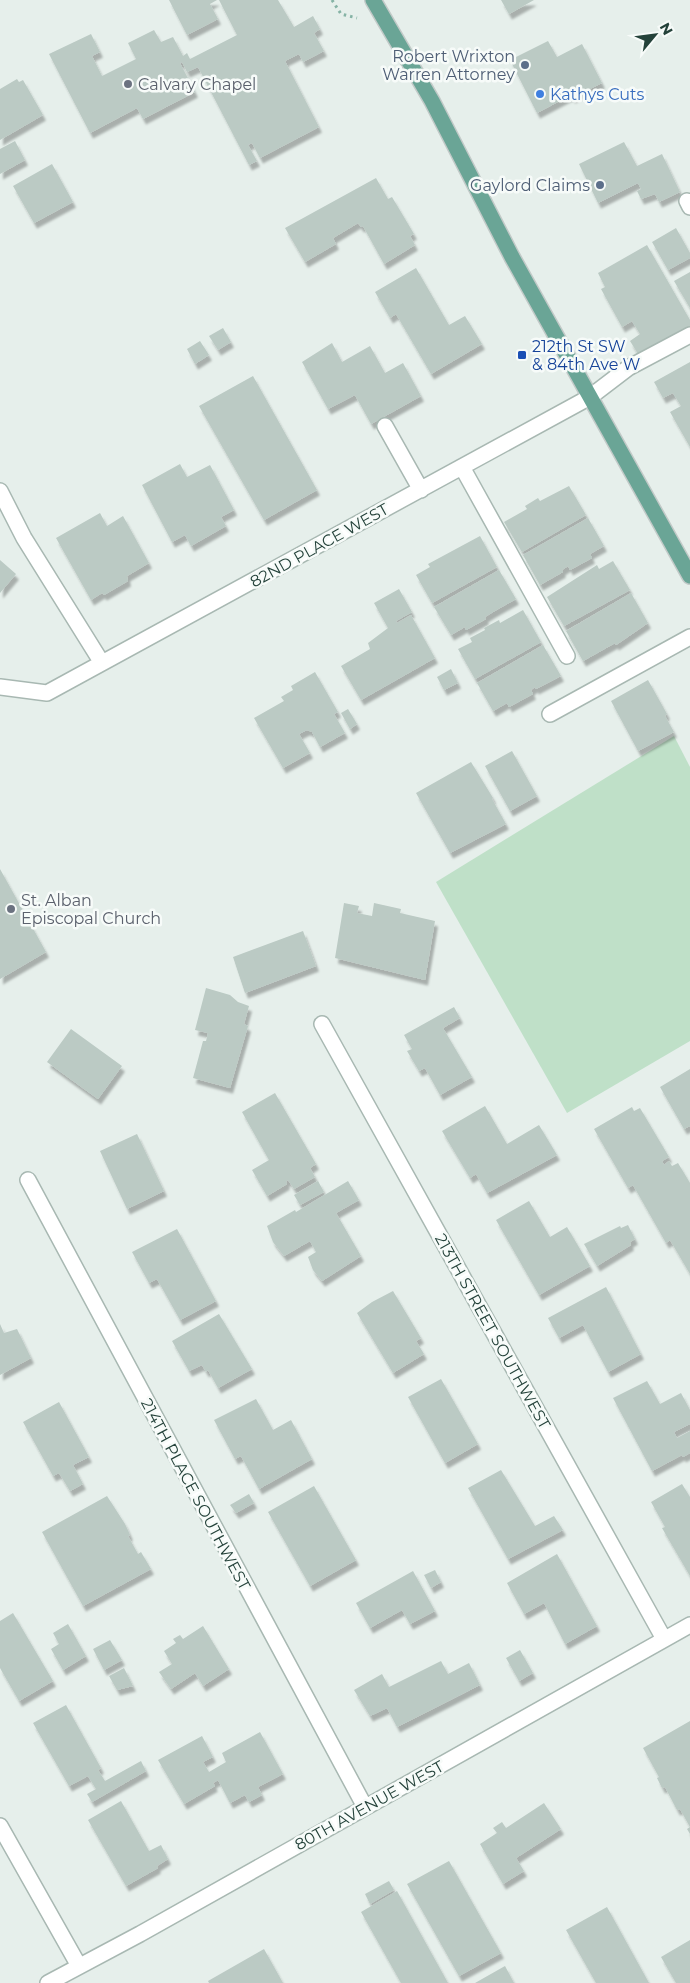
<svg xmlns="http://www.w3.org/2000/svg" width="690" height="1983" viewBox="0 0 690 1983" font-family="Montserrat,sans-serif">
	<defs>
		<filter id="shadow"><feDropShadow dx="3" dy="5.5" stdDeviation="1" flood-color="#0004"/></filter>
	</defs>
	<rect width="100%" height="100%" fill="#e6efeb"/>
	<!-- green -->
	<path fill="#bfe0c8" d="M674,736L690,767V1041L567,1113L436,882Z"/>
	<!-- building -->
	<path fill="#bbcac4" filter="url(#shadow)" d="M169,0H217L210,4L218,19L187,35Z
		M219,0H278L294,27L313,16L320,29L314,33L324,51L303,62L299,54L285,61L319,127L260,158L252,143L248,145L257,161L249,165L198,67L187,72L182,62L180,63L195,92L143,119L137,108L90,133L49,54L91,34L100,52L92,56L102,76L136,59L128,43L154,30L161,42L173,37L183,56L187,53L190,59L237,35Z
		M501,0H534L509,14Z
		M548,41L557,57L582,44L602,83L572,98L571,95L537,113L510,60Z
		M17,79L19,82L23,80L43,115L0,140V89Z
		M15,141L25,160L0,174V149Z
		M624,142L637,166L662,154L680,192L659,202L655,194L641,199L637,191L641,189L638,183L598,203L579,164Z
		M52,164L73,202L34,223L13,186Z
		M376,178L388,199L392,197L414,234L410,236L415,245L384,264L363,226L361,227L358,223L333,238L336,244L305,262L285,228Z
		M676,228L690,253V258L668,270L652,242Z
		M647,245L690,320V329L640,357L630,341L640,334L632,321L622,327L601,289L605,287L598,273Z
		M416,268L449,325L465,316L482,344L431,374L396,314L390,318L375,292Z
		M690,272V308L674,281Z
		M223,328L231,342L218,350L209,336Z
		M200,341L209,355L195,364L187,349Z
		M332,343L342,362L370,346L385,373L403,363L421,396L371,424L355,395L328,409L302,362Z
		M690,362V447L670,412L681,406L673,393L663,398L654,382Z
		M253,376L317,490L264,520L199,406Z
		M180,464L187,477L210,465L234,510L221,517L226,526L191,546L185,535L172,542L142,485Z
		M569,486L586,515L522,552L504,522L527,509L525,506L538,498L540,501Z
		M100,513L107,526L123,516L149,563L127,576L128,581L104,595L102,593L91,600L56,538Z
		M588,518L604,546L590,554L592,558L570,570L568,566L562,570L563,572L540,585L523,555Z
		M480,536L497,567L432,603L416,575L430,567L428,564Z
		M0,560L16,574L0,593Z
		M613,561L630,590L564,626L547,597L597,565L599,569Z
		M499,570L516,599L493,612L485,617L486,619L466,630L465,627L451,635L434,607Z
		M399,589L412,612L396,621L397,623L411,615L435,658L361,700L341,666L370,649L368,643L388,628L374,603Z
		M631,593L648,623L616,645L615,643L583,661L566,631Z
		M523,610L541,642L475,679L458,649L472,642L470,638L485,630L484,628L499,620L500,623Z
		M543,645L561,676L536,689L535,687L531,690L533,694L509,707L507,703L493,711L477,683Z
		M451,669L458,683L444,690L437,677Z
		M315,672L338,712L334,714L345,733L320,747L312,732L307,730L299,734L310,753L283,768L254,718L284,701L281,697L293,690L291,686Z
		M648,680L667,714L665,716L674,732L638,751L611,701Z
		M348,709L357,724L350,729L341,713Z
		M512,751L537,796L510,811L485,766Z
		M471,762L493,798L492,799L506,824L450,853L416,793Z
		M0,869L46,952L0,979Z
		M344,903L359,906L357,913L372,916L374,903L401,909L400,913L435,921L425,980L335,958Z
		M303,931L316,966L245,993L233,957Z
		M206,988L230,995L238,1002L249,1006L244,1024L248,1026L230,1088L193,1078L203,1041H206L208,1033L195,1030Z
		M454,1007L460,1018L443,1028L472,1077L440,1095L425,1068L419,1071L407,1051L412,1049L404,1035Z
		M71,1029L122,1066L98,1099L47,1062Z
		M690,1069V1126L684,1129L660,1087Z
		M275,1093L316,1164L310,1168L315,1177L294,1189L288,1180L286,1182L287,1184L267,1196L252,1170L269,1160L242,1112Z
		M485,1106L507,1144L539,1125L557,1155L487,1193L476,1174L470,1178L442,1131Z
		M632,1107L634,1111L640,1108L669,1157L662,1161L664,1165L669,1161L672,1166L678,1163L690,1183V1274L670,1240L666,1243L633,1185L628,1188L594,1129Z
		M137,1134L164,1191L127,1209L100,1151Z
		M318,1181L324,1192L300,1205L294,1195Z
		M348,1181L359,1200L336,1213L361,1256L322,1281L313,1270L308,1257L316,1252L310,1241L284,1256L273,1242L267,1226L295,1210L296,1212Z
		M529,1201L550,1237L567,1227L590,1266L539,1295L496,1220Z
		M628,1225L635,1239L630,1242L631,1245L597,1266L584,1244L620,1226L621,1228Z
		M177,1229L216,1301L180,1320L157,1279L149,1283L132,1252Z
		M606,1287L641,1354L608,1372L583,1325L559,1338L548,1318Z
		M393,1291L421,1338L416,1341L424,1354L393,1373L357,1313L372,1302Z
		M219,1314L252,1369L218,1388L208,1370L206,1372L202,1365L189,1371L172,1341Z
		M0,1324L4,1333L17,1329L31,1358L0,1375Z
		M441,1379L478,1444L445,1463L408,1397Z
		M647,1381L660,1404L681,1393L690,1410V1424L674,1432L677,1438L690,1431V1453L683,1457L682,1455L652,1471L613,1398Z
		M256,1399L273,1430L291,1420L312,1459L259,1489L241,1456L235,1459L214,1420Z
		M59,1402L89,1457L73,1465L83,1484L70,1491L59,1473L53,1476L23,1422Z
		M501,1470L535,1526L554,1516L563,1530L508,1559L468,1488Z
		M682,1484L690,1497V1576L662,1528L665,1527L651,1502Z
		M314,1486L356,1560L310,1586L268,1512Z
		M249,1494L254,1503L236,1513L230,1505Z
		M107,1496L125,1524L130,1535L128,1536L138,1554L141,1552L151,1569L83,1606L42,1532Z
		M557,1554L597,1626L565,1644L544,1603L524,1614L507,1583Z
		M435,1570L441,1582L431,1588L424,1575Z
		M413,1571L435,1611L410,1624L402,1610L370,1628L356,1603Z
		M13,1613L53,1681L19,1701L0,1668V1621Z
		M68,1624L86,1656L63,1670L51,1649L59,1644L53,1633Z
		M203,1626L229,1669L203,1686L195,1673L171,1689L159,1672L172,1664L164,1651L176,1643L173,1639L180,1635L183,1639Z
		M110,1640L122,1660L104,1670L93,1649Z
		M520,1650L533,1673L519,1681L506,1658Z
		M441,1661L448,1674L469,1663L480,1685L397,1727L387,1708L370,1716L354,1690L382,1674L389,1687Z
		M124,1668L133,1686L117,1690L109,1676Z
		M66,1705L101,1768L98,1770L105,1781L141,1761L146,1771L92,1802L87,1794L96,1789L88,1776L69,1786L33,1723Z
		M690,1721V1834L687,1829L690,1827L680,1809L677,1810L665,1787L662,1788L657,1778L659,1777L643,1748Z
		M260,1732L283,1774L258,1787L262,1795L249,1802L245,1795L230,1803L218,1780L213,1783L215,1786L184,1804L158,1760L202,1736L213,1757L203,1762L209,1772L226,1762L222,1753Z
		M121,1801L149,1851L161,1845L168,1859L157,1866L158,1868L126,1886L88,1820Z
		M544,1803L561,1829L516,1858L524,1871L503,1884L480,1844L497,1833L493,1828L502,1822L506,1828Z
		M449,1861L501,1953L459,1976L407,1884Z
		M389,1881L394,1890L370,1904L365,1894Z
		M397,1891L448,1983H401L361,1912Z
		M607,1907L649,1983H596L566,1930Z
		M690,1940V1983H676L661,1957Z
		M264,1949L283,1983H209L208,1981Z
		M505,1966L514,1983H475Z"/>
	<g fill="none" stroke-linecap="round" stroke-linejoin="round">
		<!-- minor casing -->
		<g stroke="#a8b8b2" stroke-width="18">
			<path id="minor" d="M687,201L690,207
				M385,426L421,490
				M462,467L567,656
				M0,491L24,538L102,663
				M0,687L47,693L590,397L628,368L690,335
				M550,714L690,637
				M322,1024L664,1639
				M28,1180L365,1807
				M0,1826L79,1966
				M48,1983L140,1934L690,1625"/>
		</g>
		<!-- major casing -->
		<g stroke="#c2cac8" stroke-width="18">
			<path id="major" d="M373,0L432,101L512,257L690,576"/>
		</g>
		<!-- path -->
		<path stroke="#86b3a5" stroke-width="3" stroke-dasharray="2.5 4" stroke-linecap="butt" d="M332,0L341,14L357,18"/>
		<!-- minor -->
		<use href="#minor" stroke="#fff" stroke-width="15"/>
		<!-- major -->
		<use href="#major" stroke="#6aa596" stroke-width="15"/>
	</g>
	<!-- markers -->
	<g fill="#5c6f8a" stroke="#f7fbf9" stroke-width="2">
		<circle cx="525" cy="65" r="5"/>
		<circle cx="600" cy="185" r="5"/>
	</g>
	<g fill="#6b7280" stroke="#f7fbf9" stroke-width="2">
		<circle cx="128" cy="84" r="5"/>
		<circle cx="11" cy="909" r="5"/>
	</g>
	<circle fill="#3f7fe0" stroke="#f7fbf9" stroke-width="2" cx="540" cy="94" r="5"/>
	<rect fill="#1a4fb4" stroke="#f7fbf9" stroke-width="2" x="517" y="350" width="10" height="10" rx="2.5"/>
	<g text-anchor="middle" stroke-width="5" stroke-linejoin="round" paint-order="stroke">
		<!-- service labels -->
		<g font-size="16" fill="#4e5e75" stroke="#f7fbf9" text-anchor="end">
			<text x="515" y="62">Robert Wrixton<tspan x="515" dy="18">Warren Attorney</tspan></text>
			<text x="590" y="191">Gaylord Claims</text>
		</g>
		<!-- worship labels -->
		<g font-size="16" fill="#5b616d" stroke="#f7fbf9" text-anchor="start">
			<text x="138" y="90">Calvary Chapel</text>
			<text x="21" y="906">St. Alban<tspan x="21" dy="18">Episcopal Church</tspan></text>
		</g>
		<!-- shop labels -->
		<g font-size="16" fill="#366cbe" stroke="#f7fbf9" text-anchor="start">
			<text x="550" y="100">Kathys Cuts</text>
		</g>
		<!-- transit labels -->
		<g font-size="16" fill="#164399" stroke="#f7fbf9" text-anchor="start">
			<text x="532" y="352">212th St SW<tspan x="532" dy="18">&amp; 84th Ave W</tspan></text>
		</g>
		<!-- street labels -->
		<g font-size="16" fill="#24423a" stroke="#f7fbf9">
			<text transform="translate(319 545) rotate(-29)" y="6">82ND PLACE WEST</text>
			<text transform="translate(493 1331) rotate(61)" y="6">213TH STREET SOUTHWEST</text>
			<text transform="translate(196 1494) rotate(62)" y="6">214TH PLACE SOUTHWEST</text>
			<text transform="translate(369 1805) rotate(-29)" y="6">80TH AVENUE WEST</text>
		</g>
	</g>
	<!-- north arrow -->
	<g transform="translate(655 35) rotate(61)" stroke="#f7fbf9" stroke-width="4" paint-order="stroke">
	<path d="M0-4L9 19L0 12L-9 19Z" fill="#24423a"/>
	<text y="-8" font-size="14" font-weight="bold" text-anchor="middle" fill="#24423a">N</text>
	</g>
</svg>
